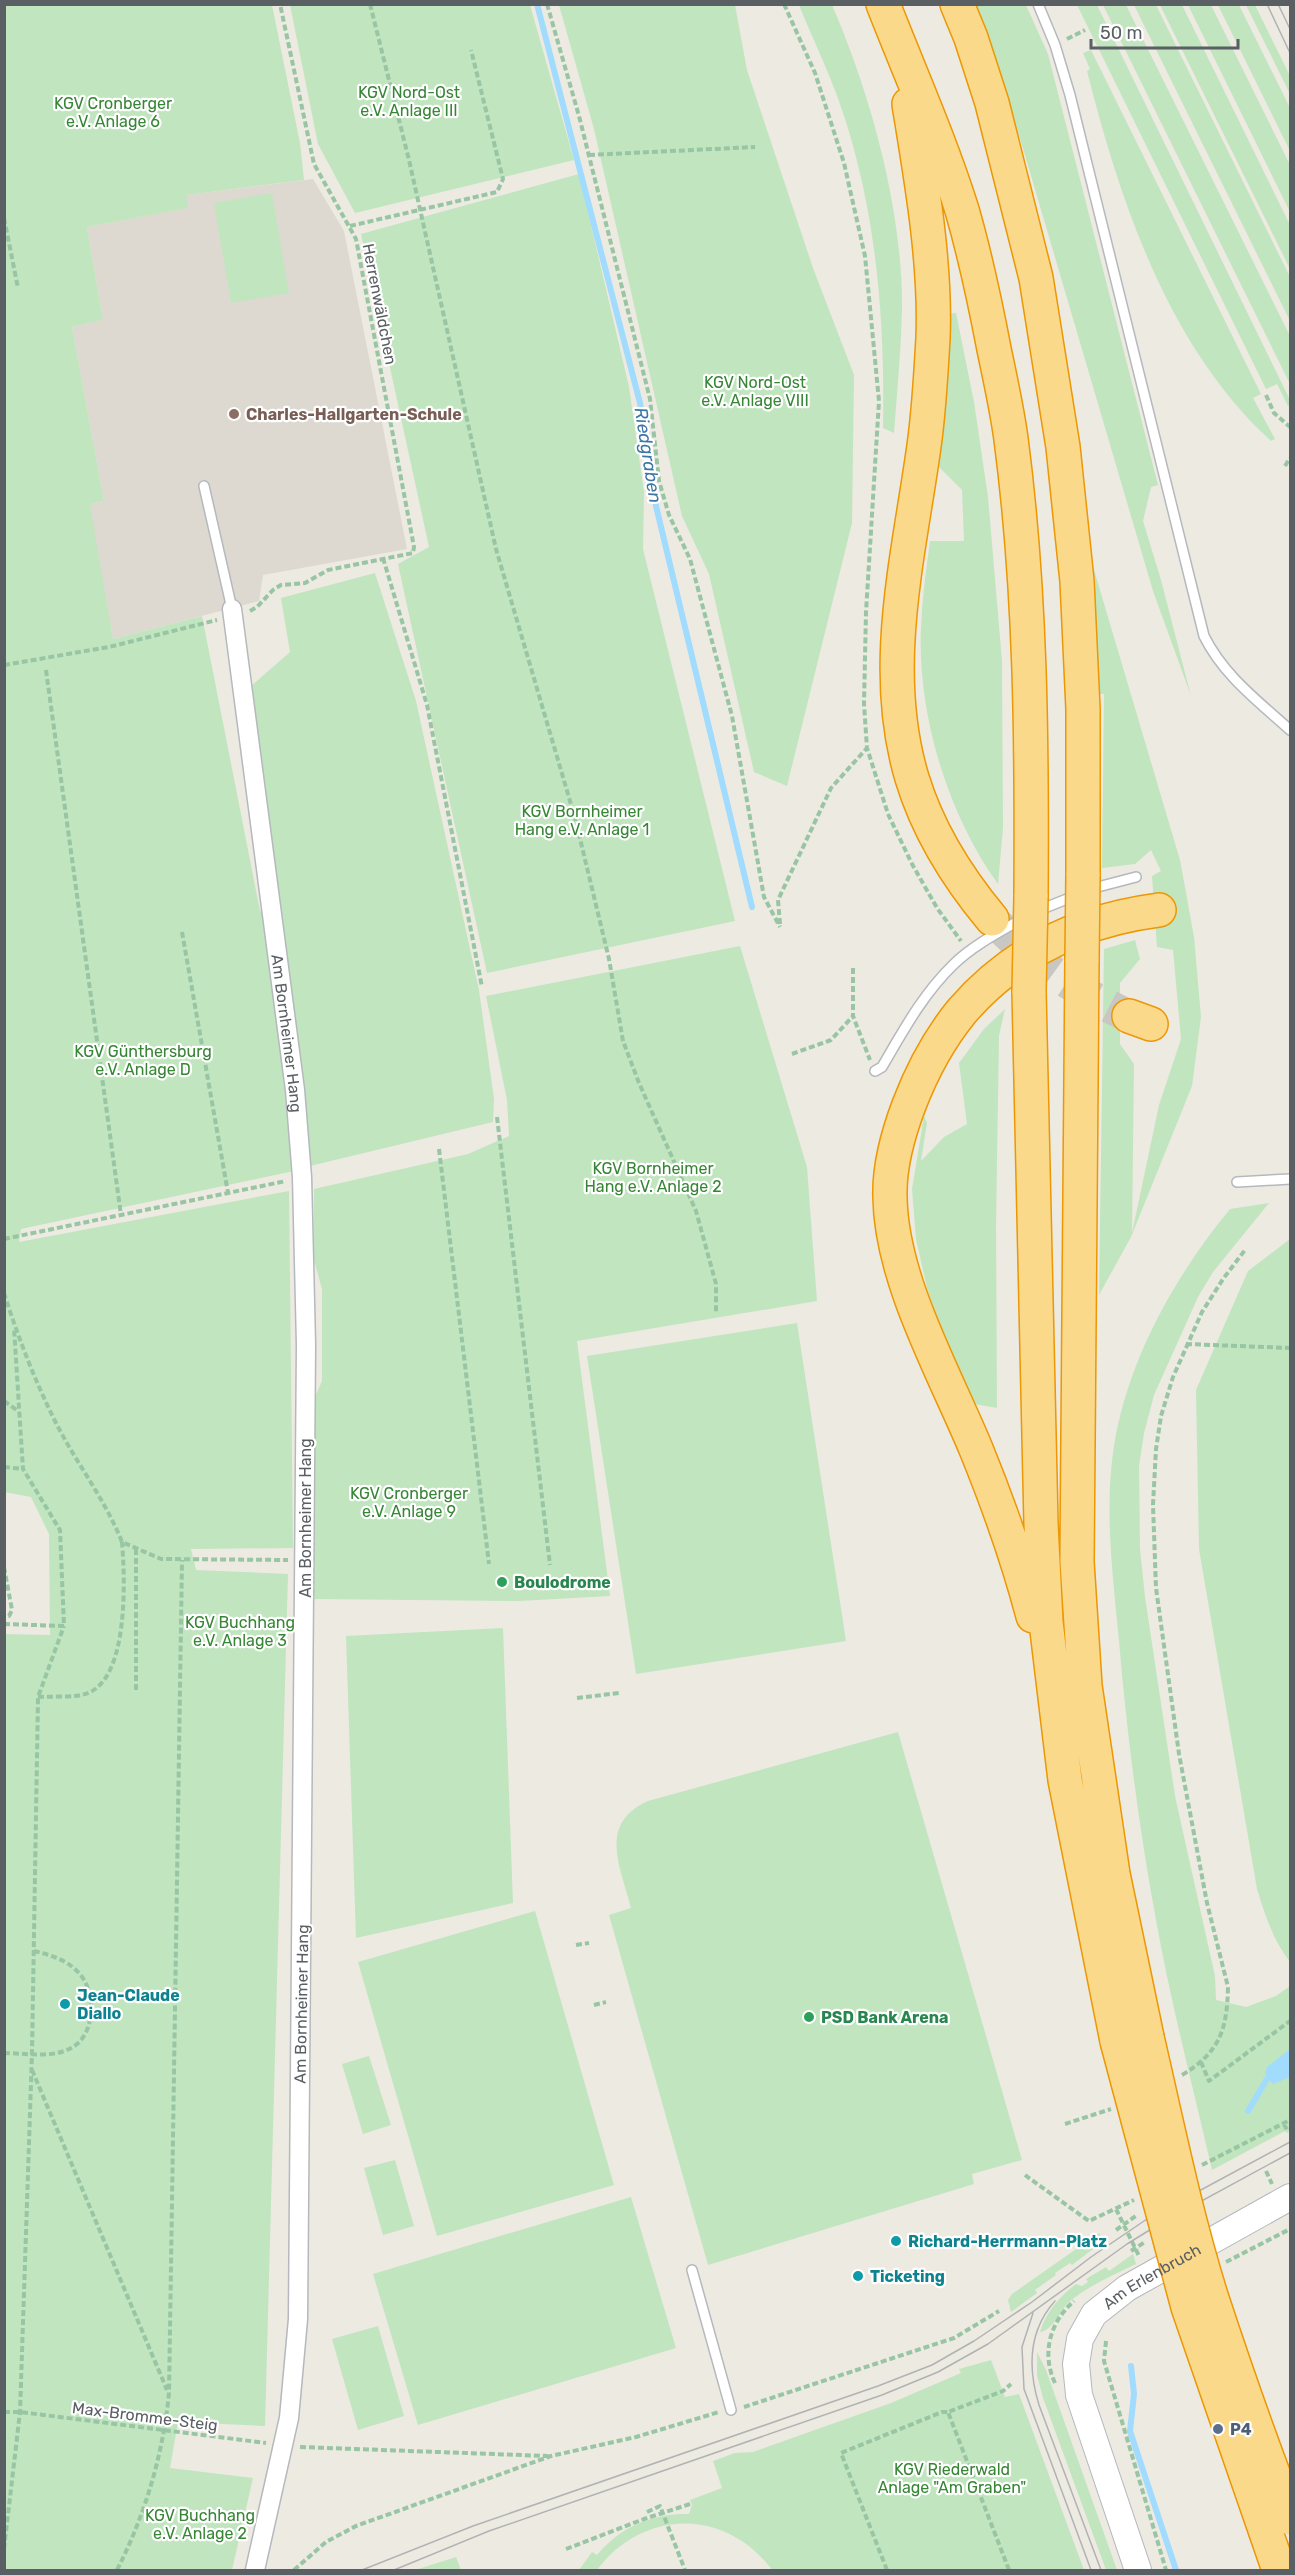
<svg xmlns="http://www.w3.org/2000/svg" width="1295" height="2575" viewBox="0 0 1295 2575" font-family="Rubik,sans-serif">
	<rect width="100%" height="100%" fill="#edeae2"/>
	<!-- education -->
	<path fill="#ddd9d0" d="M313,179L344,231L407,549L263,575L259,601L113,639L89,504L104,501L72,327L103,320L87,227L187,208L185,195Z"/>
	<!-- green -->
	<path fill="#c1e5bf" d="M5,5H272L300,143L304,180L186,195L188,208L87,227L103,320L72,327L104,501L90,504L113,639L202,616L260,911H264L294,1171L21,1229L19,1242L289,1191L293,1548L191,1549L196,1570L288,1574L265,2426L178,2422L170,2468L253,2478L232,2570H5L4,1634L50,1635L49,1534L31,1497L4,1492Z
		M290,5H530L574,160L355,213L318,144Z
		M559,5H735L747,70L813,268L854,375L852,523L787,786L754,772L709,574L682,516L594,129Z
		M799,5H832C871,95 903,211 902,310C901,351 897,392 894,433L883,428C885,324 877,218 845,119C833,80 814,42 799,5Z
		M972,5H1026L1048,54L1158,485L1151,487L1143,521L1161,580L1191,696L1153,591L1022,145Z
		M1077,5H1097L1290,400V405L1288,406L1277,384L1266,389Z
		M1103,5H1126L1290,336V384Z
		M1134,5H1156L1290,277V321Z
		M1160,5H1182L1290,225V269Z
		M1188,5H1211L1290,165V212Z
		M1218,5H1239L1290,108V151Z
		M1246,5H1255L1290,76V94Z
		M1091,50L1261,394L1253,398L1275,439L1271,441C1169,348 1120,202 1087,71L1090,69L1083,53Z
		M579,174L629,387L644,492L643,549L735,921L487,973L398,564L429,547L361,234Z
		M272,193L289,293L231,303L214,203Z
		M956,313L974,402L988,497L1002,661L1003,828L998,884C948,815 917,714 921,628C922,599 926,570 930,541H964L962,490L937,465L945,314Z
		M1084,536L1180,860L1194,937L1201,1017L1192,1086L1131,1237L1099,1295L1104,949L1135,940L1140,959L1120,983V1044L1134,1064L1132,1233L1159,1105L1181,1039L1173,950L1157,947L1152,876L1161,871L1151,850L1135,864L1102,868L1104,694H1094Z
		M375,573L416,701L479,990L494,1099L493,1122L310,1166L251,686L290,652L281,598Z
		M740,946L807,1167L817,1301L577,1341L610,1596L519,1601L313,1599L312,1404L322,1381V1289L314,1260V1189L468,1154L509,1136L507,1100L486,996Z
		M1005,1009L999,1036L996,1225L997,1408L974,1404L948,1349L927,1288L916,1239L912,1189L924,1116L927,1123L921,1161L944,1137L967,1124L959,1063L984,1029Z
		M1269,1203L1213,1272L1198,1297L1154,1395L1144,1433L1139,1466L1140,1549L1145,1597L1175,1796L1215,1976L1216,2000L1246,2007L1276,1996L1290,1986V2131L1287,2133L1285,2131L1212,2170C1193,2087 1171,2004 1156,1920C1139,1828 1127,1735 1119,1641C1113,1577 1104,1510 1114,1446C1128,1359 1175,1276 1230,1209Z
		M1290,1239V1962C1273,1940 1265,1915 1257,1889L1199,1549L1196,1390L1248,1271Z
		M797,1323L846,1641L636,1674L587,1356Z
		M503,1628L513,1903L356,1938L346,1636Z
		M898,1732L1022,2160L972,2174L974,2184L708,2265L609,1915L631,1908C621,1868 597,1824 648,1801Z
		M535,1911L614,2185L437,2236L358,1962Z
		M369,2056L391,2125L363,2134L342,2064Z
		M395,2160L414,2226L383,2235L364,2168Z
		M631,2197L676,2348L418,2425L373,2274Z
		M1099,2233L1101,2236L1090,2244L1093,2249L1072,2265L1070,2263L1055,2273L1056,2275L1035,2290L1037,2293L1011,2312L1008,2300L1012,2294Z
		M1133,2254L1136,2264C1113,2275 1088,2286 1069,2302C1059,2311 1054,2330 1040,2332C1046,2312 1060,2296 1076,2284L1082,2286L1088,2282L1086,2279L1106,2267L1109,2271Z
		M378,2326L404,2416L358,2430L332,2339Z
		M1037,2352L1046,2370L1117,2570H1106L1043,2398L1037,2375Z
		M991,2360L1005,2397L1019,2394L1084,2570H772C767,2562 758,2554 750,2547C700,2507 634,2520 597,2570H579L592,2552L597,2555C620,2527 653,2513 689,2514L692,2505L690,2500L722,2488L713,2461L735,2453L753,2452L891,2403L961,2373L959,2369Z
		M456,2557L461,2570H415Z"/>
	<!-- water -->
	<path fill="#a1dbfe" d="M1290,2049V2077L1273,2084L1265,2074L1267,2067Z"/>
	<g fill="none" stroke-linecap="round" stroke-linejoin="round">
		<!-- stream -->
		<path stroke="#a1dbfe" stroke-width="6" d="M537,4L640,403L656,506L752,907
			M1248,2111L1267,2079
			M1131,2366L1134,2394L1130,2431L1176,2570"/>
		<!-- motorway-tunnel -->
		<path stroke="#c8c7c2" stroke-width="33" stroke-dasharray="33 16" stroke-linecap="butt" d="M992,919C1033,961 1076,992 1129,1016"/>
		<!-- service casing -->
		<g stroke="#b5b8bd" stroke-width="12">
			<path id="service" d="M1038,4L1055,45L1070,95L1204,636C1224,676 1258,701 1290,730
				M204,486L232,609
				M1090,889L1136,877
				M1037,911L1077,895
				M875,1071L882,1067C903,1031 923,994 953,965C972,946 999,932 1022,919
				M1237,1182L1290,1179
				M692,2270L731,2410"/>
		</g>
		<!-- minor casing -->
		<g stroke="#b5b8bd" stroke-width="21">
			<g id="minor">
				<path id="s1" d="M232,609L295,1090L302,1177L306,1345L298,2319L289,2418L255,2570"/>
			</g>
		</g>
		<!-- secondary casing -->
		<g stroke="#b4b8bd" stroke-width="28">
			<g id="secondary">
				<path id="s2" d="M1138,2570L1079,2395L1076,2364L1080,2339L1094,2314L1127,2288L1290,2197"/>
			</g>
		</g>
		<!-- motorway casing -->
		<g stroke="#ec9703" stroke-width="36">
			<path id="motorway" d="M883,4C910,73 940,140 962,210C975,255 985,302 994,349C1000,378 1007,409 1011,439C1031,591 1032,743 1031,897
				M957,4L971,38L992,103L1036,278L1063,447L1077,581L1083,709V876
				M909,104C921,178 936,262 933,338C931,374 929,411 924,446C909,555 879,669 912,778C928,831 957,877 992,919
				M1082,959L1077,1562L1085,1686L1113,1874L1147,2037
				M1029,991L1041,1524L1046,1622L1065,1780L1117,2041
				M1129,1016L1151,1024
				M1033,1616C1018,1559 998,1503 976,1449C945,1374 891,1280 890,1197C889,1166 898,1134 909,1105C922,1071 939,1039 962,1011C1014,951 1082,920 1159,910"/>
		</g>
		<!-- path -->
		<path stroke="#98c5a3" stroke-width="4" stroke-dasharray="6 3" stroke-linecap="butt" d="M370,4L409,160L496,549L575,818L609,959L623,1041L639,1083L696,1211L716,1284V1314
			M547,4L579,116L650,399L659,481L669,515L690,559L732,716L764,897L780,927
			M784,4L815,73L844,163L865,256L879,401L866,612L864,704L867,748L888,814L912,864L937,908L961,941
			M1067,39L1085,30
			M589,155L755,147
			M4,218L18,288
			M350,226L497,192L503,179L471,50
			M1266,395L1274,413L1290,427
			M1285,466L1290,458
			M383,558L427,705L482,987
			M250,611L257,607L273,590L281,585L305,583L328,570L413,553L414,547L356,239L314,164L280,4
			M4,665L109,647L217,620
			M46,670L121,1215
			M780,924L778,900L831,788L867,748
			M182,932L228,1193
			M853,968V1016L870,1060
			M792,1054L831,1040L853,1016
			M497,1117L550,1565
			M439,1149L489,1564
			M4,1239L286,1181
			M4,1293C18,1337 35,1381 55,1421C76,1463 105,1499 122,1542L161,1559L288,1560
			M1186,1344L1290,1348
			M4,1401L18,1411
			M4,1467L23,1469
			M4,1567L12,1610L9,1616H4
			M4,1624L64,1626L60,1530L23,1469L14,1328
			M136,1690V1548
			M38,1697C51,1696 77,1698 88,1693C129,1677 125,1578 122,1542
			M577,1698L619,1693
			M576,1945L589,1943
			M594,2005L606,2002
			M4,2053C26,2053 58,2060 77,2044C96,2028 95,1990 79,1973C66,1959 50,1955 34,1951
			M1201,2062L1209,2081L1290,2021
			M32,2070L167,2390
			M1182,2075C1220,2052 1227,2030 1228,1987L1207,1903L1179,1754L1156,1588L1153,1505L1156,1449L1161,1416L1173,1377L1202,1312L1223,1279L1245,1250
			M1065,2124L1111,2109
			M1284,2124L1287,2130L1290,2129
			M1202,2165L1290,2120
			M1266,2171L1272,2184
			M1025,2175L1089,2221L1134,2200
			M1116,2209L1139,2256
			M1116,2230L1137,2215
			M1131,2251L1145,2242
			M1226,2262L1290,2229
			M1106,2341L1104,2361L1166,2570
			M1055,2383C1041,2353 1050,2322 1074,2301
			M744,2407L954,2338L999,2311
			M4,2412H20L266,2443
			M300,2447L548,2456
			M647,2512L660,2506L685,2570
			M4,2549L20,2412L32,2053L38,1697L64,1626
			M566,2549L644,2519L690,2504
			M117,2570C145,2515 163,2455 169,2393L182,1560
			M294,2570L326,2542L356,2526L551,2456L636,2437L719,2412
			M887,2570L841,2453L942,2412H948
			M1009,2570L948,2412L1003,2391L1011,2384"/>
		<!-- service -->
		<use href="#service" stroke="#fff" stroke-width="9"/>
		<!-- minor -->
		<use href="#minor" stroke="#fff" stroke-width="18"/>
		<!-- secondary -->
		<use href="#secondary" stroke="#fff" stroke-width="26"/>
		<!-- motorway -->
		<use href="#motorway" stroke="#fbd98b" stroke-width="33"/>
		<!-- tram -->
		<path stroke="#b1b2b3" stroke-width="1.5" d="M1267,4L1290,53
			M1278,4L1290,29
			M1055,2301C1028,2331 1028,2369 1039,2405L1101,2570
			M1033,2313L1022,2347L1024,2389L1091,2570
			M362,2570L473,2526L878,2386L932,2365L974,2341L1032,2302L1091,2257L1147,2219L1290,2142
			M394,2570L489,2531L882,2395L938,2372L988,2344L1127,2244L1161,2223L1290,2153"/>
		<!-- motorway-bridge casing -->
		<g stroke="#ec9703" stroke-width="36" stroke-linecap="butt">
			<path id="motorway-bridge" d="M1082,959L1083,876
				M1029,991L1031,897
				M1147,2037C1167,2124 1185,2213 1212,2299C1236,2372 1262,2446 1290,2518
				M1117,2041L1188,2307L1279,2570"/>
		</g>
		<!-- motorway-bridge -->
		<use href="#motorway-bridge" stroke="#fbd98b" stroke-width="33"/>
	</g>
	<!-- markers -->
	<circle fill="#8d6e63" stroke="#fff" stroke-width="2" cx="234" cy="414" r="6"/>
	<g fill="#2e9e5b" stroke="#fff" stroke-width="2">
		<circle cx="502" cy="1582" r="6"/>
		<circle cx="809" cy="2017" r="6"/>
	</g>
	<g fill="#0f9aa8" stroke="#fff" stroke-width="2">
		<circle cx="65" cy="2004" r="6"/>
		<circle cx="896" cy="2241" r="6"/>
		<circle cx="858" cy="2276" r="6"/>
	</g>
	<circle fill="#5c6f8a" stroke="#fff" stroke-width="2" cx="1218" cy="2429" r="6"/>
	<g text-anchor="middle" stroke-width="4.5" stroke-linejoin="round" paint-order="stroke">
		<!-- park labels -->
		<g font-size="16" fill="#378636" stroke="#fff">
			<text x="409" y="98">KGV Nord-Ost<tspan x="409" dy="18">e.V. Anlage III</tspan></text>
			<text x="113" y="109">KGV Cronberger<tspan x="113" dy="18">e.V. Anlage 6</tspan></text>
			<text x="755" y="388">KGV Nord-Ost<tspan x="755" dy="18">e.V. Anlage VIII</tspan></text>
			<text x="582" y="817">KGV Bornheimer<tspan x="582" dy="18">Hang e.V. Anlage 1</tspan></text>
			<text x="143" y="1057">KGV Günthersburg<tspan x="143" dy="18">e.V. Anlage D</tspan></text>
			<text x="653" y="1174">KGV Bornheimer<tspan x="653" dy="18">Hang e.V. Anlage 2</tspan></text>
			<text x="409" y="1499">KGV Cronberger<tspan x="409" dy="18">e.V. Anlage 9</tspan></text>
			<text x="240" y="1628">KGV Buchhang<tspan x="240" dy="18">e.V. Anlage 3</tspan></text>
			<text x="952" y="2475">KGV Riederwald<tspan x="952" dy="18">Anlage "Am Graben"</tspan></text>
			<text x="200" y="2521">KGV Buchhang<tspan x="200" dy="18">e.V. Anlage 2</tspan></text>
		</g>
		<!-- street labels -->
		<g font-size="16" fill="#5a5f63" stroke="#fff">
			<text transform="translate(380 304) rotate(79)" y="6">Herrenwäldchen</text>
			<text dy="6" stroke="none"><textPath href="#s1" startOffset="428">Am Bornheimer Hang</textPath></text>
			<text transform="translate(305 1518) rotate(-90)" y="6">Am Bornheimer Hang</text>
			<text transform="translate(301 2004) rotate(-89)" y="6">Am Bornheimer Hang</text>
			<text dy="6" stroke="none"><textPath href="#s2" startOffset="339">Am Erlenbruch</textPath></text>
			<text transform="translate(145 2416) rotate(7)" y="6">Max-Bromme-Steig</text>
		</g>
		<!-- education labels -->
		<g font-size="16" font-weight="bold" fill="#785e54" stroke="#fff" text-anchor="start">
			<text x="246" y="420">Charles-Hallgarten-Schule</text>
		</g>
		<!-- leisure labels -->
		<g font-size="16" font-weight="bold" fill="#27864d" stroke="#fff" text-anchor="start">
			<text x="514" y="1588">Boulodrome</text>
			<text x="821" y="2023">PSD Bank Arena</text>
		</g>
		<!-- culture labels -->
		<g font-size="16" font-weight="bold" fill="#0d838f" stroke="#fff" text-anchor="start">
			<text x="77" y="2001">Jean-Claude<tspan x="77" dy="18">Diallo</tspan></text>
			<text x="908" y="2247">Richard-Herrmann-Platz</text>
			<text x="870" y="2282">Ticketing</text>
		</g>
		<!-- service labels -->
		<g font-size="16" font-weight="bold" fill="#4e5e75" stroke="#fff" text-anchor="start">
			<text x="1230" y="2435">P4</text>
		</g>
		<!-- water labels -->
		<g font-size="18" font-style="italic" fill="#3c76a7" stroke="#fff">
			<text transform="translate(648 455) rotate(81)" y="6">Riedgraben</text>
		</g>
	</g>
	<!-- border -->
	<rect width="1295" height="2575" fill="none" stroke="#5a5f63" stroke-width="12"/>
	<!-- scale -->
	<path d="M1091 39v9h147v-9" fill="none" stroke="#5a5f63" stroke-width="3"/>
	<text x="1100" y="39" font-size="18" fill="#5a5f63" stroke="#ffffff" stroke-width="4.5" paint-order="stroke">50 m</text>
</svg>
